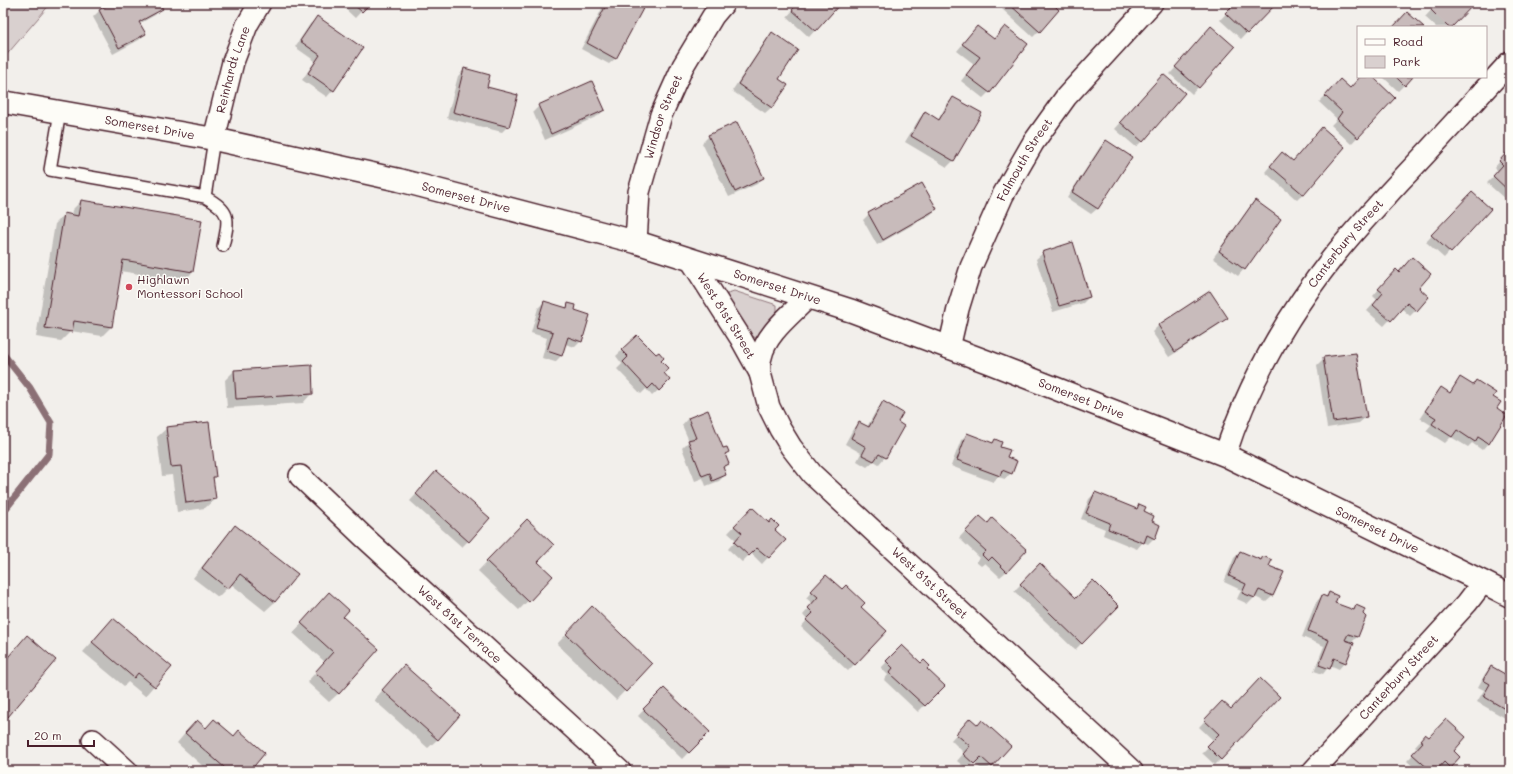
<svg xmlns="http://www.w3.org/2000/svg" width="1513" height="774" viewBox="0 0 1513 774" font-family="Mali,sans-serif">
	<rect width="100%" height="100%" fill="#f2efeb"/>
	<filter id="ink" filterUnits="userSpaceOnUse"><feTurbulence type="fractalNoise" baseFrequency=".025" numOctaves="2"/><feDisplacementMap in="SourceGraphic" scale="8" xChannelSelector="R" yChannelSelector="G"/><feConvolveMatrix kernelMatrix="1 2 1 2 8 2 1 2 1" color-interpolation-filters="sRGB"/></filter>
	<g filter="url(#ink)">
		<!-- green -->
		<path fill="#d9d0cf" stroke="#92787d" d="M3,3H51L3,59Z
			M734,291L777,305V311L756,338L750,335L726,297L728,293Z"/>
		<!-- shadow -->
		<path fill="#0003" d="M113,3H158L161,9L155,15L139,24L145,34L139,40L113,54L93,17L99,11Z
			M339,3H369L355,18Z
			M605,3H645L616,58L609,64L581,49Z
			M799,3H840L809,37L787,17Z
			M1007,3H1051L1039,31L1033,37L1002,9Z
			M1236,3H1275L1241,39L1220,20Z
			M1433,3H1474L1451,27H1436L1425,17L1435,6Z
			M317,18L333,90L327,97L302,80L315,61L295,47L310,24Z
			M977,27L993,40L1005,27L989,92L983,98L961,81L974,64L957,51Z
			M772,34L777,79L772,107L765,113L732,91L766,40Z
			M1205,34L1233,47L1192,94L1170,74Z
			M465,69L486,87L508,126L502,132L447,118L458,76Z
			M1163,75L1142,141L1136,147L1115,129Z
			M1361,77H1372L1394,98L1351,144L1331,125L1337,119L1319,102L1334,87L1350,89Z
			M1383,77H1412L1398,91Z
			M953,98L954,160L947,167L905,142L919,119L925,112L938,120L947,104Z
			M539,106L604,110L598,116L545,140L533,112Z
			M737,123L763,178L757,184L729,197L702,143L709,136Z
			M1106,141L1098,208L1091,214L1067,198L1100,147Z
			M1510,150V193L1505,199L1487,183L1498,172L1494,168Z
			M1276,159L1303,194L1297,200L1265,172Z
			M1466,199L1489,209L1444,258L1426,242Z
			M81,201L201,221L193,272L183,281L120,271L111,327L102,336L71,331L61,341L36,337L55,224L65,214L71,216L72,210Z
			M1255,202L1280,219L1244,269L1238,276L1213,258L1249,208Z
			M936,209L930,215L877,245L863,220L869,214Z
			M1043,253L1089,297L1083,303L1053,312L1036,259Z
			M1390,276L1417,288L1416,310L1410,316L1401,308L1384,326L1367,311L1377,300L1373,296Z
			M544,302L565,308L569,305L573,311L581,341L575,347L565,344L561,356L555,362L542,358L547,338L531,333L538,308Z
			M1226,318L1220,324L1169,357L1152,332L1158,326Z
			M637,336L660,361L662,373L669,380L652,396L646,389L641,394L617,369L622,364L616,356Z
			M1324,358L1366,417L1359,423L1327,428L1317,365Z
			M234,371L312,393L303,403L227,408L225,380Z
			M1461,378L1472,386L1476,382L1492,397L1496,408L1506,415L1488,443L1482,450L1472,443L1468,447L1451,437L1445,443L1426,431L1431,425L1420,418L1435,395L1441,388L1449,393Z
			M884,403L897,422L885,457L879,464L874,461L867,467L857,461L861,453L845,444L853,429L860,423L867,427L877,409Z
			M688,418L722,449L728,452L724,456L728,464L723,469L725,475L719,481L706,486L703,478L695,481L682,448L689,441L682,425Z
			M167,428L215,476L212,479L215,499L205,508L177,512L172,475L162,476L157,437Z
			M967,434L992,444L995,440L1006,458L1011,473L1005,479L998,477L993,482L951,466L961,440Z
			M430,479L468,541L462,547L410,501Z
			M1095,493L1136,509L1139,506L1150,522L1154,538L1148,544L1143,542L1137,549L1103,535L1105,529L1081,519L1089,499Z
			M746,514L774,530L784,540L762,564L751,553L742,562L728,549L736,540L728,533Z
			M527,520L537,562L552,576L519,610L478,571Z
			M973,523L1007,571L1000,577L985,563L981,566L976,562L980,558L959,538Z
			M235,527L275,602L265,611L231,584L218,597L193,578L226,536Z
			M1240,552L1260,561L1263,557L1268,566L1273,596L1266,602L1255,597L1248,604L1237,599L1241,590L1224,582L1234,558Z
			M1040,565L1076,599L1118,606L1075,650L1014,591Z
			M820,582L860,607L885,631L848,671L801,627L807,620L803,615L813,604L806,598Z
			M1329,593L1334,603L1352,611L1356,606L1361,614L1365,617L1357,637L1351,643L1345,662L1339,669L1330,665L1323,674L1314,671L1324,646L1302,637L1316,602L1322,596L1325,597Z
			M320,603L341,617L339,693L329,702L307,682L325,662L293,633Z
			M592,608L651,664L616,700L557,644Z
			M113,619L170,667L145,696L128,682L124,686L83,652Z
			M18,646L7,716L3,720V663Z
			M896,652L926,669L943,686L918,712L884,680L888,675L881,668Z
			M1491,667L1510,678V716L1507,719L1477,702L1484,690L1478,687L1485,674Z
			M395,676L438,739L428,748L374,700Z
			M664,689L708,732L682,759L638,716Z
			M1222,702L1221,759L1215,765L1202,753L1214,741L1199,727Z
			M964,726L1009,746L986,771H983L974,762L967,769L957,761L964,753L951,740Z
			M187,731L249,771H208L177,743Z
			M1425,735L1452,751L1459,757L1446,771H1441L1438,768L1435,771H1418L1407,761L1418,749L1415,746Z"/>
		<g fill="none" stroke-linecap="round" stroke-linejoin="round">
			<!-- stream -->
			<path stroke="#8b6f75" stroke-width="7" d="M3,354L30,388L51,423L49,454L3,512"/>
		</g>
		<!-- building -->
		<path fill="#c8bbbb" stroke="#4a1f2b" d="M111,3H159L163,9L139,22L146,34L119,48L99,10Z
			M352,3H371L362,12Z
			M607,3H646L616,59L587,43Z
			M798,3H841L816,31L792,10Z
			M1008,3H1052L1059,10L1040,32Z
			M1235,3H1277L1247,34L1225,13Z
			M1437,3H1475L1452,27H1448L1431,10Z
			M1407,12L1424,27H1393Z
			M317,16L363,48L334,91L308,73L320,55L300,41Z
			M977,26L994,39L1005,26L1028,44L990,93L966,75L980,57L962,44Z
			M1211,26L1235,47L1199,88L1175,67Z
			M772,32L798,50L779,79L788,85L772,108L738,84Z
			M464,68L490,75L487,87L518,95L509,127L453,112Z
			M1163,74L1185,93L1143,142L1120,122Z
			M1360,77H1373L1395,98L1358,138L1337,119L1342,112L1325,96L1340,79L1350,88Z
			M1396,77H1413L1405,86Z
			M592,81L605,110L551,134L538,105Z
			M953,97L982,113L954,161L911,136L925,111L939,120Z
			M737,122L764,178L735,192L708,135Z
			M1322,127L1345,147L1304,195L1270,166L1282,152L1293,161Z
			M1106,140L1132,157L1098,209L1072,192Z
			M1510,149V192L1493,176L1503,165L1499,161Z
			M922,183L937,209L883,240L868,213Z
			M1472,192L1491,209L1451,253L1431,235Z
			M81,200L202,220L193,272L123,260L112,327L74,321L72,332L45,328L64,213L78,216Z
			M1255,200L1281,219L1245,270L1219,251Z
			M1073,242L1090,297L1059,306L1042,252Z
			M1412,257L1431,274L1419,288L1429,297L1417,311L1407,303L1391,321L1373,305L1383,293L1378,289L1396,269L1399,272Z
			M1210,291L1228,318L1175,352L1158,325Z
			M544,301L567,308L568,303L576,305L575,310L590,315L582,342L568,337L562,356L547,351L553,332L536,327Z
			M637,335L656,354L659,352L664,358L661,361L669,369L664,373L670,380L659,391L653,384L648,389L623,362L628,357L621,350Z
			M1356,353L1367,417L1333,422L1323,357Z
			M312,365L313,394L236,399L234,370Z
			M1460,377L1473,385L1476,380L1496,393L1493,397L1501,402L1497,408L1507,415L1489,444L1478,437L1475,442L1457,430L1452,437L1432,424L1436,418L1425,411L1441,387L1450,393Z
			M883,401L903,413L898,422L904,426L886,458L879,454L874,461L862,455L866,447L851,438L859,422L869,427Z
			M708,410L723,448L727,447L729,452L725,454L729,464L723,467L726,475L712,481L710,473L702,476L688,440L696,438L688,418Z
			M209,422L216,477H213L216,499L186,503L181,466L171,467L166,427Z
			M967,433L993,443L995,439L1002,442L1000,447L1010,450L1007,457L1017,461L1012,474L1002,470L1000,476L957,460Z
			M436,471L490,518L469,542L416,494Z
			M1095,492L1137,509L1139,504L1146,507L1144,511L1154,516L1152,521L1160,525L1155,539L1147,535L1144,543L1108,529L1110,523L1086,513Z
			M752,507L769,523L772,519L779,526L775,530L786,540L769,558L757,548L749,556L734,542L742,533L734,526Z
			M980,516L988,523L992,518L1027,550L1007,572L992,557L988,561L982,555L986,551L965,532Z
			M527,519L554,545L538,562L553,576L529,602L486,561Z
			M235,525L298,574L275,602L240,574L228,589L202,568Z
			M1240,551L1261,560L1263,556L1272,560L1269,566L1284,572L1273,596L1259,590L1255,598L1242,593L1246,584L1229,576Z
			M1040,563L1076,598L1093,580L1119,606L1082,644L1020,584Z
			M826,575L842,589L846,585L865,603L861,607L887,631L855,665L806,620L813,613L808,608L818,597L811,591Z
			M329,592L349,610L343,617L379,649L339,694L315,672L333,652L301,623Z
			M1329,592L1338,596L1335,603L1354,610L1356,605L1365,609L1363,614L1366,617L1358,637L1348,634L1345,640L1354,643L1346,663L1334,658L1330,669L1319,665L1329,640L1308,631L1322,595L1327,597Z
			M592,606L652,664L626,692L566,634Z
			M113,618L172,667L155,687L138,673L134,678L92,642Z
			M27,635L56,660L8,717L3,712V668L5,666L3,663Z
			M902,645L921,663L924,660L930,666L927,669L945,686L925,706L889,673L893,668L886,661Z
			M404,665L460,715L438,740L382,690Z
			M1491,666L1510,677V712L1483,696L1490,684L1483,680Z
			M1260,678L1280,697L1221,760L1207,746L1219,734L1204,720L1222,701L1231,709Z
			M664,688L710,732L689,753L643,709Z
			M970,718L978,725L982,720L1011,746L992,767L981,757L974,764L963,754L970,746L956,734Z
			M214,719L234,736L239,730L265,753L250,771H223L225,768L185,733L197,720L206,728Z
			M1446,719L1466,737L1454,751L1460,757L1450,768L1444,762L1436,771H1431L1412,754L1423,742L1420,740L1425,734L1429,737Z"/>
		<g fill="none" stroke-linecap="round" stroke-linejoin="round">
			<!-- service casing -->
			<g stroke="#4a1f2b" stroke-width="14">
				<path id="service" d="M60,112L50,170L205,197L214,139
					M205,197C232,211 229,220 223,246"/>
			</g>
			<!-- minor casing -->
			<g stroke="#4a1f2b" stroke-width="24">
				<g id="minor">
					<path id="s1" d="M214,139L233,62L247,25L260,3"/>
					<path id="s2" d="M636,242L639,192L661,115L683,66L713,16L724,3"/>
					<path id="s3" d="M691,260L740,337L760,373L769,407L780,429L791,447L812,474L1132,771"/>
					<path id="s4" d="M949,348L958,309L971,267L1003,195L1033,143L1066,97L1152,3"/>
					<path d="M760,373C760,368 759,362 761,357C766,333 791,315 807,298"/>
					<path id="s5" d="M1225,455C1248,383 1287,316 1333,257C1354,230 1378,205 1401,180C1438,141 1474,101 1510,62"/>
					<path id="s6" d="M300,476L364,537L620,771"/>
					<path d="M93,740L127,771"/>
					<path id="s7" d="M1313,771L1467,603L1483,582"/>
				</g>
			</g>
			<!-- tertiary casing -->
			<g stroke="#4a1f2b" stroke-width="25">
				<g id="tertiary">
					<path id="s8" d="M3,102L214,139L399,180L636,242L852,311L988,362L1225,455L1483,582L1510,596"/>
				</g>
			</g>
			<!-- service -->
			<use href="#service" stroke="#fdfcf7" stroke-width="11"/>
			<!-- minor -->
			<use href="#minor" stroke="#fdfcf7" stroke-width="21"/>
			<!-- tertiary -->
			<use href="#tertiary" stroke="#fdfcf7" stroke-width="22"/>
		</g>
	</g>
	<!-- markers -->
	<circle fill="#d1495b" stroke="#fdfcf7" stroke-width="1.5" cx="129" cy="287" r="4"/>
	<g text-anchor="middle" stroke-width="3" stroke-linejoin="round" paint-order="stroke">
		<!-- street labels -->
		<g font-size="12" fill="#4a1f2b" stroke="#fdfcf7">
			<text dy="4" stroke="none"><textPath href="#s1" startOffset="72">Reinhardt Lane</textPath></text>
			<text dy="4" stroke="none"><textPath href="#s2" startOffset="129">Windsor Street</textPath></text>
			<text dy="4" stroke="none"><textPath href="#s8" startOffset="149">Somerset Drive</textPath></text>
			<text dy="4" stroke="none"><textPath href="#s4" startOffset="204">Falmouth Street</textPath></text>
			<text dy="4" stroke="none"><textPath href="#s8" startOffset="473">Somerset Drive</textPath></text>
			<text dy="4" stroke="none"><textPath href="#s5" startOffset="245">Canterbury Street</textPath></text>
			<text dy="4" stroke="none"><textPath href="#s8" startOffset="797">Somerset Drive</textPath></text>
			<text dy="4" stroke="none"><textPath href="#s3" startOffset="66">West 81st Street</textPath></text>
			<text dy="4" stroke="none"><textPath href="#s8" startOffset="1121">Somerset Drive</textPath></text>
			<text dy="4" stroke="none"><textPath href="#s8" startOffset="1445">Somerset Drive</textPath></text>
			<text dy="4" stroke="none"><textPath href="#s3" startOffset="408">West 81st Street</textPath></text>
			<text dy="4" stroke="none"><textPath href="#s6" startOffset="218">West 81st Terrace</textPath></text>
			<text dy="4" stroke="none"><textPath href="#s7" startOffset="127">Canterbury Street</textPath></text>
		</g>
		<!-- poi labels -->
		<g font-size="12" fill="#4a1f2b" stroke="#fdfcf7" text-anchor="start">
			<text x="137" y="284">Highlawn<tspan x="137" dy="14">Montessori School</tspan></text>
		</g>
	</g>
	<!-- margin -->
	<rect width="1513" height="774" fill="none" stroke="#fdfcf7" stroke-width="16"/>
	<rect x="8" y="8" width="1497" height="758" fill="none" stroke="#4a1f2b" stroke-width="1.5" filter="url(#ink)"/>
	<!-- legend -->
	<rect x="1357" y="26" width="130" height="52" fill="#fdfcf7" stroke="#b5a4a5"/>
	<rect x="1365" y="39" width="20" height="6" fill="#fdfcf7" stroke="#b5a4a5"/>
	<text x="1393" y="46" font-size="12" fill="#4a1f2b">Road</text>
	<rect x="1365" y="56" width="20" height="12" fill="#d9d0cf" stroke="#b5a4a5"/>
	<text x="1393" y="66" font-size="12" fill="#4a1f2b">Park</text>
	<!-- scale -->
	<path d="M28 740v6h66v-6" fill="none" stroke="#4a1f2b" stroke-width="2"/>
	<text x="34" y="740" font-size="12" fill="#4a1f2b" stroke="#fdfcf7" stroke-width="3" paint-order="stroke">20 m</text>
</svg>
